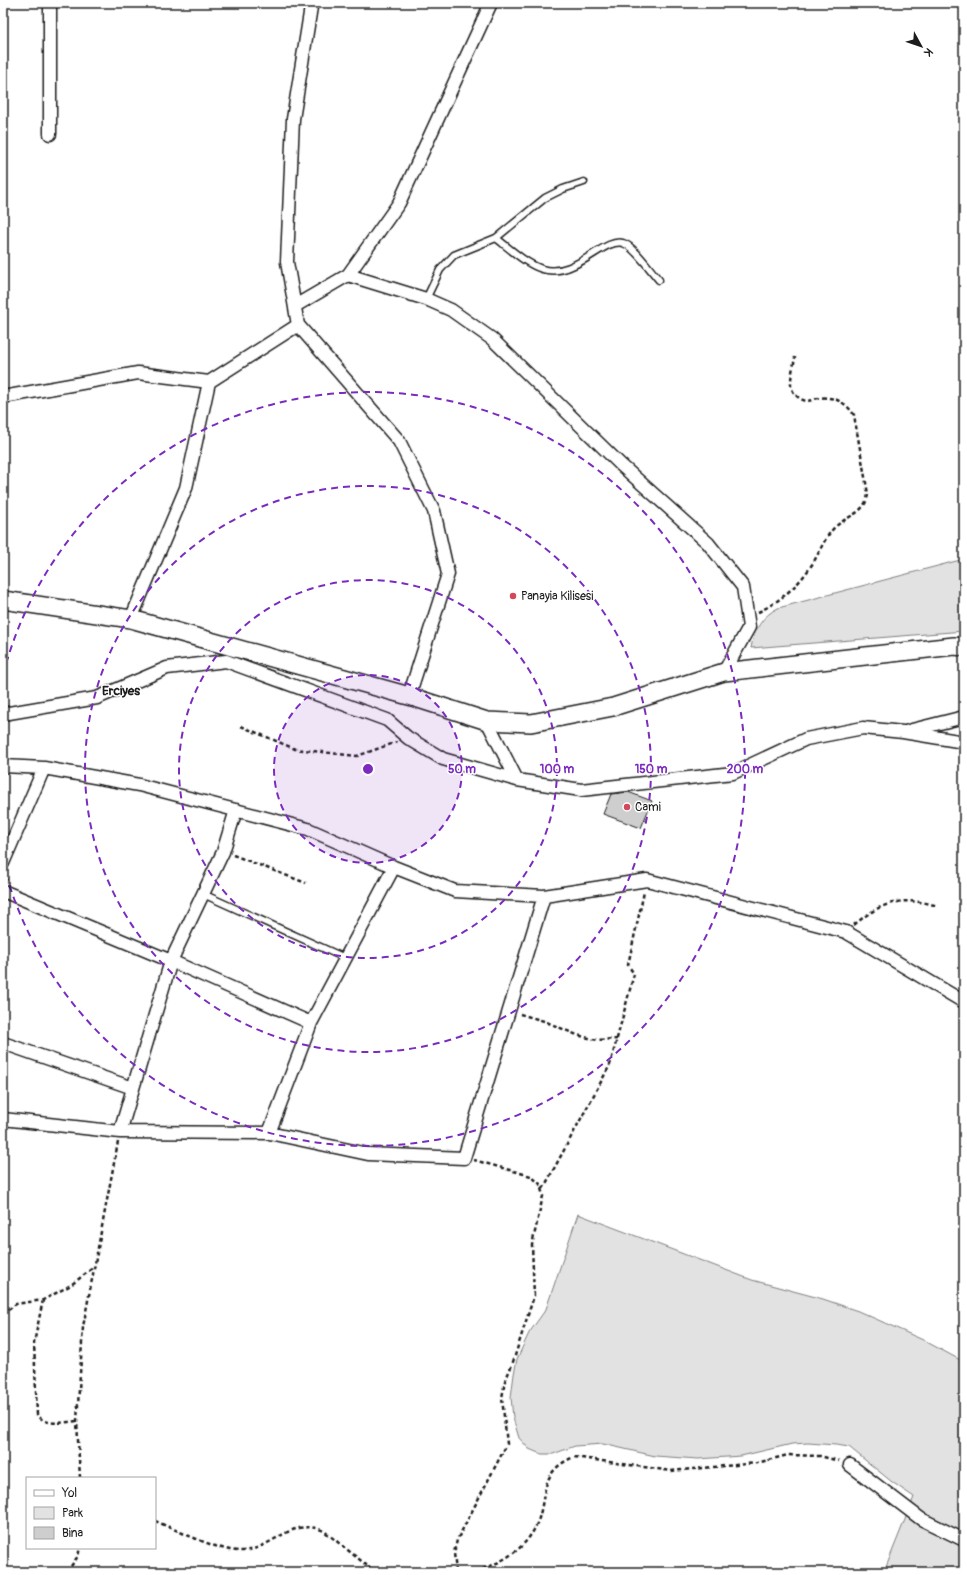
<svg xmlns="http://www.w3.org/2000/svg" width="967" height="1575" viewBox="0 0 967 1575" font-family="Pangolin,sans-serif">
	<rect width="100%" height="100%" fill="#fff"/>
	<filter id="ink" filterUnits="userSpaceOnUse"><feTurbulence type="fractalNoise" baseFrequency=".025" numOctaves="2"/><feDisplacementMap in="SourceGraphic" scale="8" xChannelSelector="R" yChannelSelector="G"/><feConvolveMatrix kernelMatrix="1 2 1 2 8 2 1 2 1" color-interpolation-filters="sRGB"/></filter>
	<g filter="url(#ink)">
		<!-- green -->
		<path fill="#e2e2e2" stroke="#7f7f7f" d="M964,559V631L751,648C754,630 762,616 778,608Z
			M578,1214L752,1280L823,1299L858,1311L923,1340L964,1362V1572H884L914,1497L892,1482L849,1447L836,1445L808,1443L792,1444L741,1456L698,1459L655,1456L603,1444L575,1446L553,1454H541L529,1449L519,1438L513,1418L511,1397L514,1374L517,1359L529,1333L546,1309Z"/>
		<!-- building -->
		<path fill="#cecece" stroke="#1c1c1c" d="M628,792L652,801L641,828L603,814L611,794Z"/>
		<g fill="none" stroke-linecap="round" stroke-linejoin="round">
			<!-- lane casing -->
			<g stroke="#1c1c1c" stroke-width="9">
				<path id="lane" d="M496,238C510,249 525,263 542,269C575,279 604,237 623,243C634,246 651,271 659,280
					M426,299L440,270L454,255L496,238L545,198L563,189L584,182
					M203,894L345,958"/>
			</g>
			<!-- street casing -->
			<g stroke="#1c1c1c" stroke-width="15">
				<path id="street" d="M50,3V134
					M311,3V7L293,119L287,262L298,325L399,441L434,511L448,574L409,696
					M348,275L426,299L451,310L492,339L621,465L708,543L743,587L749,627L724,672
					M295,306L348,275L399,203L491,3
					M3,397L138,373L209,382L298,325
					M131,619L186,488L209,382
					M3,714L97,698L167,668L226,661L387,720L408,738L443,759L517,780
					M487,721L517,780L581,790L733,773L806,739L863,728L903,732L964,742
					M908,731L964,717
					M3,766L44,768L139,785L308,829L394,867L455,891L544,896L647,880L846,932L964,1002
					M3,863L44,768
					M3,891L171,961L311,1023
					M3,1043L133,1088
					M3,1119L120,1132L269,1133L368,1154L464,1158L544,896
					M120,1132L171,961L223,852L236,810
					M269,1133L311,1023L394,867
					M850,1465L921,1519L964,1540"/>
			</g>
			<!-- secondary casing -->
			<g stroke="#1c1c1c" stroke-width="20">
				<path id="secondary" d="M3,600L131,619L409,696L487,721L531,723L613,707L724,672L954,646L964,647"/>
			</g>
			<!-- path -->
			<path stroke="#1c1c1c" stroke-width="2.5" stroke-dasharray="4 3" stroke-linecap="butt" d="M758,612C778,603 799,585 811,566C820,553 823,539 835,527C848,515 865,514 868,494L854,415C846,402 834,396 819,398C815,398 811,401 807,401C798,400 790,391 791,382C791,373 794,365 795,357
				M241,726L295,749L357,756L397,742
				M233,855L306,883
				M854,925C882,901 904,896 938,906
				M520,1014L544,1021L577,1035L597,1040L617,1039
				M543,1189L610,1065L634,974L628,965L644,892
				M43,1300L34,1343L37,1415C48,1427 63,1422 77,1421
				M3,1314L16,1304L43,1300L71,1285L94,1267
				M80,1478L77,1421L83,1327L118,1142
				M155,1521C177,1530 220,1552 241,1551C273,1550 290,1516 324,1531L375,1572
				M67,1572L78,1556L80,1548
				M456,1572L454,1553L457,1540L507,1444L502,1398L505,1381L512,1365L534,1296L532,1245L543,1196L540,1184L531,1176L474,1160
				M476,1572C496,1564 517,1555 530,1536C552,1506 532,1474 574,1457L671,1471L757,1463L788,1455L820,1456L839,1461"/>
			<!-- lane -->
			<use href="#lane" stroke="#fff" stroke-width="6"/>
			<!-- street -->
			<use href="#street" stroke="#fff" stroke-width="12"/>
			<!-- secondary -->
			<use href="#secondary" stroke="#fff" stroke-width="17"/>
		</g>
	</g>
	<!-- distance rings -->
	<circle cx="368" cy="769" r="94" fill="#7b2cbf" fill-opacity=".12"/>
	<g fill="none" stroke="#7b2cbf" stroke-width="2" stroke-dasharray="7 5">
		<circle cx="368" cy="769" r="94"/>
		<circle cx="368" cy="769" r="189"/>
		<circle cx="368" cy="769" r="283"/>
		<path d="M3 675A377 377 0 1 1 3 863"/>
	</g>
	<!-- markers -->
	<g fill="#d1495b" stroke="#fff" stroke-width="1.5">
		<circle cx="513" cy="596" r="4"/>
		<circle cx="627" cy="807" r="4"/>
	</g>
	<g text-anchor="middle" stroke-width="3" stroke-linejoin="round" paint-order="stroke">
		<!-- poi labels -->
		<g font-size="12" fill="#1c1c1c" stroke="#fff" text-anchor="start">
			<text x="521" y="600">Panayia Kilisesi</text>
			<text x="635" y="811">Cami</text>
		</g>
		<!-- neighbourhood labels -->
		<g font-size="13" font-weight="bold" fill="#1c1c1c" stroke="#fff">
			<text x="121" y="695">Erciyes</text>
		</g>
	</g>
	<circle cx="368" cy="769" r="6" fill="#7b2cbf" stroke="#fff" stroke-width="2"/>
	<g font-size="12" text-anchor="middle" font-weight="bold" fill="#7b2cbf" stroke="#fff" stroke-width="3" stroke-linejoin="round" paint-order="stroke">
		<text x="462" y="773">50 m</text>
		<text x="557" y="773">100 m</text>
		<text x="651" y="773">150 m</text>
		<text x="745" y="773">200 m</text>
	</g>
	<!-- margin -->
	<rect width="967" height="1575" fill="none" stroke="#fff" stroke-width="16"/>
	<rect x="8" y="8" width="951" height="1559" fill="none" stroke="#1c1c1c" stroke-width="1.5" filter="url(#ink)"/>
	<!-- legend -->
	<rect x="26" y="1477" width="130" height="72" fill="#ffffff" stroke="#a4a4a4"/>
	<rect x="34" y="1490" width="20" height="6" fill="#ffffff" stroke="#a4a4a4"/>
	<text x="62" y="1497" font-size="12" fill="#1c1c1c">Yol</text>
	<rect x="34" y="1507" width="20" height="12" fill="#e2e2e2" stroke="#a4a4a4"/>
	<text x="62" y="1517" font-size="12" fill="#1c1c1c">Park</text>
	<rect x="34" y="1527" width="20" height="12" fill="#cecece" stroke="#a4a4a4"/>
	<text x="62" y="1537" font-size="12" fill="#1c1c1c">Bina</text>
	<!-- north arrow -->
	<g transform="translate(921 46) rotate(130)" stroke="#ffffff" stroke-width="3" paint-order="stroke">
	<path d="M0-3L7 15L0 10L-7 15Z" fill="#1c1c1c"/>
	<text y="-6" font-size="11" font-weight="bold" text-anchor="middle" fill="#1c1c1c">K</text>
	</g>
</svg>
